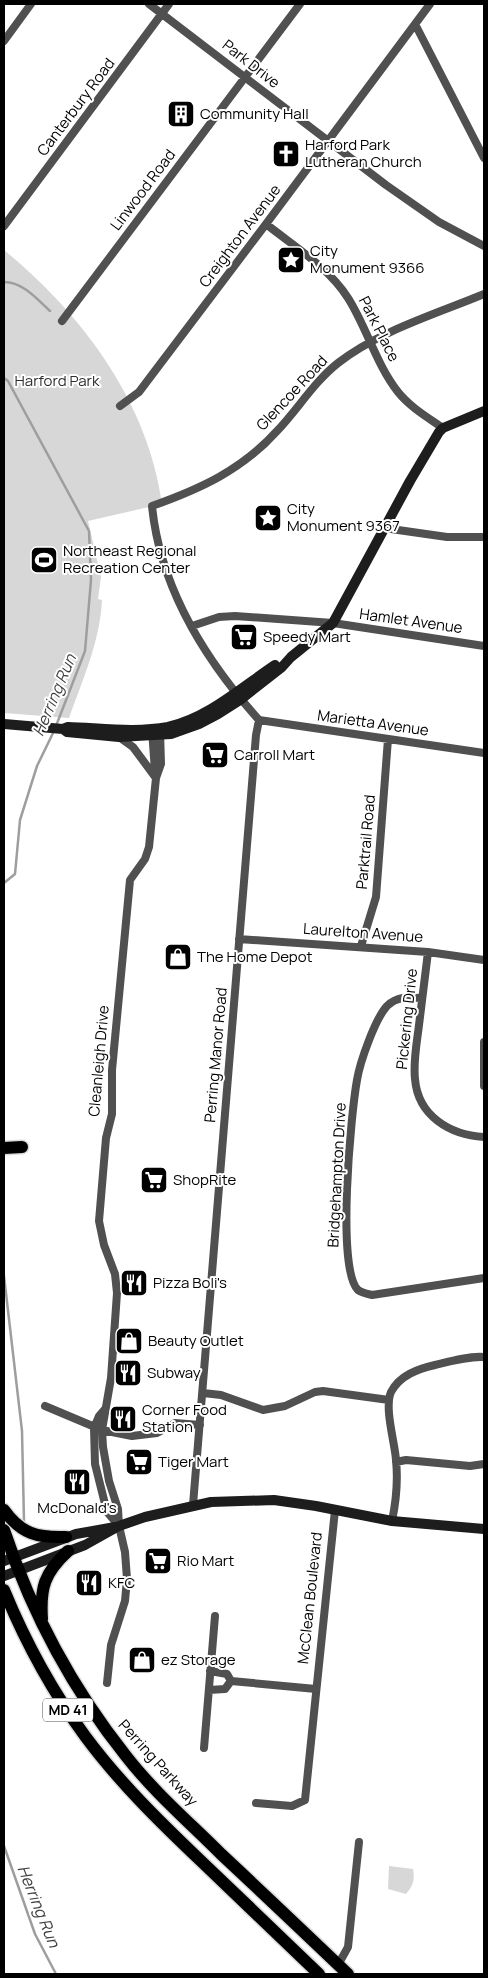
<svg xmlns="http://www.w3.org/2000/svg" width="488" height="1978" viewBox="0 0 488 1978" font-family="Manrope,sans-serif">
	<rect width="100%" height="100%" fill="#fff"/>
	<!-- green -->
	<path fill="#d7d7d7" d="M4,250C82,314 148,402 162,504L88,521L101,577L98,599L102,600C100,641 83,679 69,718L4,713Z
		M389,1866L413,1869C415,1880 413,1886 406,1894L388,1889Z"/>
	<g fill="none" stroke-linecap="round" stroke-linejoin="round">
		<!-- stream -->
		<path stroke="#9e9e9e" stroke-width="2.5" d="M4,282C23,282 37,299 50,311
			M4,378L8,381L89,531L91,580L85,651L56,726
			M4,883L15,874L20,820L37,766L54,731
			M4,1276L22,1431L24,1521
			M4,1846L35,1934L56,1974"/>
		<!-- primary casing -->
		<g stroke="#dbdbdb" stroke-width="15">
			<path id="primary" d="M4,1148L22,1147
				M4,1510C21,1534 38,1538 66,1537
				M4,1530C32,1614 71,1687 126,1756C154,1792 189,1822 221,1854C264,1894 306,1934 348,1974
				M4,1590C25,1641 52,1691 85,1736C119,1782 160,1822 201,1861C241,1899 280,1937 319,1974
				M42,1619C40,1588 44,1573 68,1551"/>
		</g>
		<!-- street -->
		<path stroke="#505050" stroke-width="8" d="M149,4L386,185L439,222L484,246
			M415,24L484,158
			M4,41L31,4
			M266,224C295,247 328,267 348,298C367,328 376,364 398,392C410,407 427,417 443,428
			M4,226L169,4
			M62,321L300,4
			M120,406L139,392L266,224L430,4
			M384,528L447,537H484
			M192,626L219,617L235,616L333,623L484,646
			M259,720C206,661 160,587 152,506C200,489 242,470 277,431C298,409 314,382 338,363C379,331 436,314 484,294
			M259,720L484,753
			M152,730L155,771
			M119,737L133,747L156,778
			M239,939L428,952L484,960
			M361,946L376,897L388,739
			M428,952C425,976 422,1000 419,1025C417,1042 413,1061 415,1079C418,1116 450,1135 484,1137
			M422,998C408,997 397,996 387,1006C375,1019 360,1062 357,1080C351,1113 336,1269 358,1290C362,1293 368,1294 372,1295L484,1278
			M484,1086V1042
			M203,1393L221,1395L263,1410L285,1406L315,1392L323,1391L389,1400
			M45,1406L102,1430L132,1436L157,1433L175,1423L200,1425
			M105,1409L99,1416L94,1428L95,1464L107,1512L119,1526
			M396,1462L406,1460L470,1466L484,1464
			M193,1505L256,735L259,720
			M392,1521C396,1502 398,1480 396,1460C395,1443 384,1408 391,1392C400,1375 418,1369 435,1365C451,1361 468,1356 484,1357
			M210,1671L227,1674L231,1681L316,1689
			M107,1683L111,1645L125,1601L127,1579L125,1552L119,1526L118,1509L109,1481L103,1447L102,1430L111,1378L117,1293L115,1274L104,1245L99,1221L106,1138L112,1114V1070L130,880L145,859L149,847L156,778L161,764L160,730
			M209,1690L225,1689L231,1681
			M204,1748L215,1616
			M256,1803L292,1806L305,1800L335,1510
			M338,1965L348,1947L359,1842"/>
		<!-- secondary -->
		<path stroke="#1d1d1d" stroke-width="10" d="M4,724L63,729L68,727C100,728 136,733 168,727C208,718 242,687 275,665
			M63,729L67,732L119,737L171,734L199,724L218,714L240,700L282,667L291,657L333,623L410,481L439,432L443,428L484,411
			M4,1561L76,1534L115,1527
			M4,1576L85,1545L119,1526L145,1517L211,1502L274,1500L316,1506L392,1521L484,1529"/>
		<!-- primary -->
		<use href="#primary" stroke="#000" stroke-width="12"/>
	</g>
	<!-- icons -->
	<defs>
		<g id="building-square" transform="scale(1.4375)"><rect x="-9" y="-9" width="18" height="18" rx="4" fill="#000" stroke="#fff"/><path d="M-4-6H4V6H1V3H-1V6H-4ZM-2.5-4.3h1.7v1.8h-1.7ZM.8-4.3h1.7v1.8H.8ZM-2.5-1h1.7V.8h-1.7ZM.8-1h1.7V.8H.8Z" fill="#fff"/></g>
		<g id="church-square" transform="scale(1.4375)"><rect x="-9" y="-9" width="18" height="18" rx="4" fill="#000" stroke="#fff"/><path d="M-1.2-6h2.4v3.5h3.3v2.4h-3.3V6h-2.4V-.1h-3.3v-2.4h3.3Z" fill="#fff"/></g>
		<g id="sight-square" transform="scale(1.4375)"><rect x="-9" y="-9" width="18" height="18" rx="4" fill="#000" stroke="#fff"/><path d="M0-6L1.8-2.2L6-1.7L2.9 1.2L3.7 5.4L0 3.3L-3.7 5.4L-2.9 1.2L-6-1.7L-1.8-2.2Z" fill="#fff"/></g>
		<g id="stadium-square" transform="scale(1.4375)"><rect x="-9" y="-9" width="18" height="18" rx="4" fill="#000" stroke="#fff"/><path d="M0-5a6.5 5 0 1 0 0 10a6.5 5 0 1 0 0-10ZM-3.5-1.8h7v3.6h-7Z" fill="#fff"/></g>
		<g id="supermarket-square" transform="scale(1.4375)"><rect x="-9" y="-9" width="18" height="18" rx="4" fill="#000" stroke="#fff"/><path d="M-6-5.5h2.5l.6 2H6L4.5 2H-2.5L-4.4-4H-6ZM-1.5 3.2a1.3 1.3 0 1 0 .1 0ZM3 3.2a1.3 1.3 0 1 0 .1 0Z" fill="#fff"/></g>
		<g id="shop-square" transform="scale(1.4375)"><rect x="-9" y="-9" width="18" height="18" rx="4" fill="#000" stroke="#fff"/><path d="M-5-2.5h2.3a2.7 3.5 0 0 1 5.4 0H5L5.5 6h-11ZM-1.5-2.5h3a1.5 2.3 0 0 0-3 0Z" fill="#fff"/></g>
		<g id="restaurant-square" transform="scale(1.4375)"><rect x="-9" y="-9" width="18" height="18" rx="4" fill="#000" stroke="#fff"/><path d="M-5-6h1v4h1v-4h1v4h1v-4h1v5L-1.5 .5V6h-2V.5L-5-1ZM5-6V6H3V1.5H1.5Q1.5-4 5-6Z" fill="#fff"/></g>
	</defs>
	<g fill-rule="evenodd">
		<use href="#building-square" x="181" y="114"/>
		<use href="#church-square" x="286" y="154"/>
		<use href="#sight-square" x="291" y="260"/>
		<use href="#sight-square" x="268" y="518"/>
		<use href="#stadium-square" x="44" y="560"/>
		<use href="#supermarket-square" x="244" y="637"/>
		<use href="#supermarket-square" x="215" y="755"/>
		<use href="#shop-square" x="178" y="957"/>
		<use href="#supermarket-square" x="154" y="1180"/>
		<use href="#restaurant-square" x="134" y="1283"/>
		<use href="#shop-square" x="129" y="1341"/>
		<use href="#restaurant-square" x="128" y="1373"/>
		<use href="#restaurant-square" x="123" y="1419"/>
		<use href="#supermarket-square" x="139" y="1462"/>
		<use href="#restaurant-square" x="77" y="1482"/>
		<use href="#supermarket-square" x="158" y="1561"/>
		<use href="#restaurant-square" x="89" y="1583"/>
		<use href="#shop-square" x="142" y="1660"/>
	</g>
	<g text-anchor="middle" stroke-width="4" stroke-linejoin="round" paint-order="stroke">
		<!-- shield labels -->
		<rect fill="#fff" stroke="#4c4c4c" stroke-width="1" x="43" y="1698.5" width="50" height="23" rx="4"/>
		<g font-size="14" font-weight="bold" fill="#000">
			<text x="68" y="1715">MD 41</text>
		</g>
		<!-- street labels -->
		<g font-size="15" fill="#000" stroke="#fff">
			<text transform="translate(251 64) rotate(38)" y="5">Park Drive</text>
			<text transform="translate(76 107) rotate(-53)" y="5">Canterbury Road</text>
			<text transform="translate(143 190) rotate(-53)" y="5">Linwood Road</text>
			<text transform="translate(240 236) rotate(-53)" y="5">Creighton Avenue</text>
			<text transform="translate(379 329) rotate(63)" y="5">Park Place</text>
			<text transform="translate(292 393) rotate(-47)" y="5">Glencoe Road</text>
			<text transform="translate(411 621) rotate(8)" y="5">Hamlet Avenue</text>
			<text transform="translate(373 723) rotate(8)" y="5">Marietta Avenue</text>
			<text transform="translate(366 842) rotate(-85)" y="5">Parktrail Road</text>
			<text transform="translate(363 933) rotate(4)" y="5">Laurelton Avenue</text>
			<text transform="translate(407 1019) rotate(-84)" y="5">Pickering Drive</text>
			<text transform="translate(216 1055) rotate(-85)" y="5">Perring Manor Road</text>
			<text transform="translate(99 1061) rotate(-85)" y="5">Cleanleigh Drive</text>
			<text transform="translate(337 1175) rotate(-87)" y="5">Bridgehampton Drive</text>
			<text transform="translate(310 1598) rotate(-84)" y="5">McClean Boulevard</text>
			<text transform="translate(158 1763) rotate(48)" y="5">Perring Parkway</text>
		</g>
		<!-- poi labels -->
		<g font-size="15" fill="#000" stroke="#fff" text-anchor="start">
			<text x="200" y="119">Community Hall</text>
			<text x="305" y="150">Harford Park<tspan x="305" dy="17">Lutheran Church</tspan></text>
			<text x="310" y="256">City<tspan x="310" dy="17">Monument 9366</tspan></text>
			<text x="287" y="514">City<tspan x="287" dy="17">Monument 9367</tspan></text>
			<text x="63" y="556">Northeast Regional<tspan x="63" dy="17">Recreation Center</tspan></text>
			<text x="263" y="642">Speedy Mart</text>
			<text x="234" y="760">Carroll Mart</text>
			<text x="197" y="962">The Home Depot</text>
			<text x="173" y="1185">ShopRite</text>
			<text x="153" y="1288">Pizza Boli's</text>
			<text x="148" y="1346">Beauty Outlet</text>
			<text x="147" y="1378">Subway</text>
			<text x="142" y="1415">Corner Food<tspan x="142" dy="17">Station</tspan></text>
			<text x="158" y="1467">Tiger Mart</text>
			<text x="77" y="1513" text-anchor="middle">McDonald's</text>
			<text x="177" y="1566">Rio Mart</text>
			<text x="108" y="1588">KFC</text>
			<text x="161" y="1665">ez Storage</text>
		</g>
		<!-- park labels -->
		<g font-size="15" fill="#2e2e2e" stroke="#fff">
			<text x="57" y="386">Harford Park</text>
		</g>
		<!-- water labels -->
		<g font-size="16" font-style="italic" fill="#3f3f3f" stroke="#fff">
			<text transform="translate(54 695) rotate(-67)" y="6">Herring Run</text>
			<text transform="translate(39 1906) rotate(68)" y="6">Herring Run</text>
		</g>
	</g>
	<!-- border -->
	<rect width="488" height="1978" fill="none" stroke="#000000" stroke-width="10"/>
</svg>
